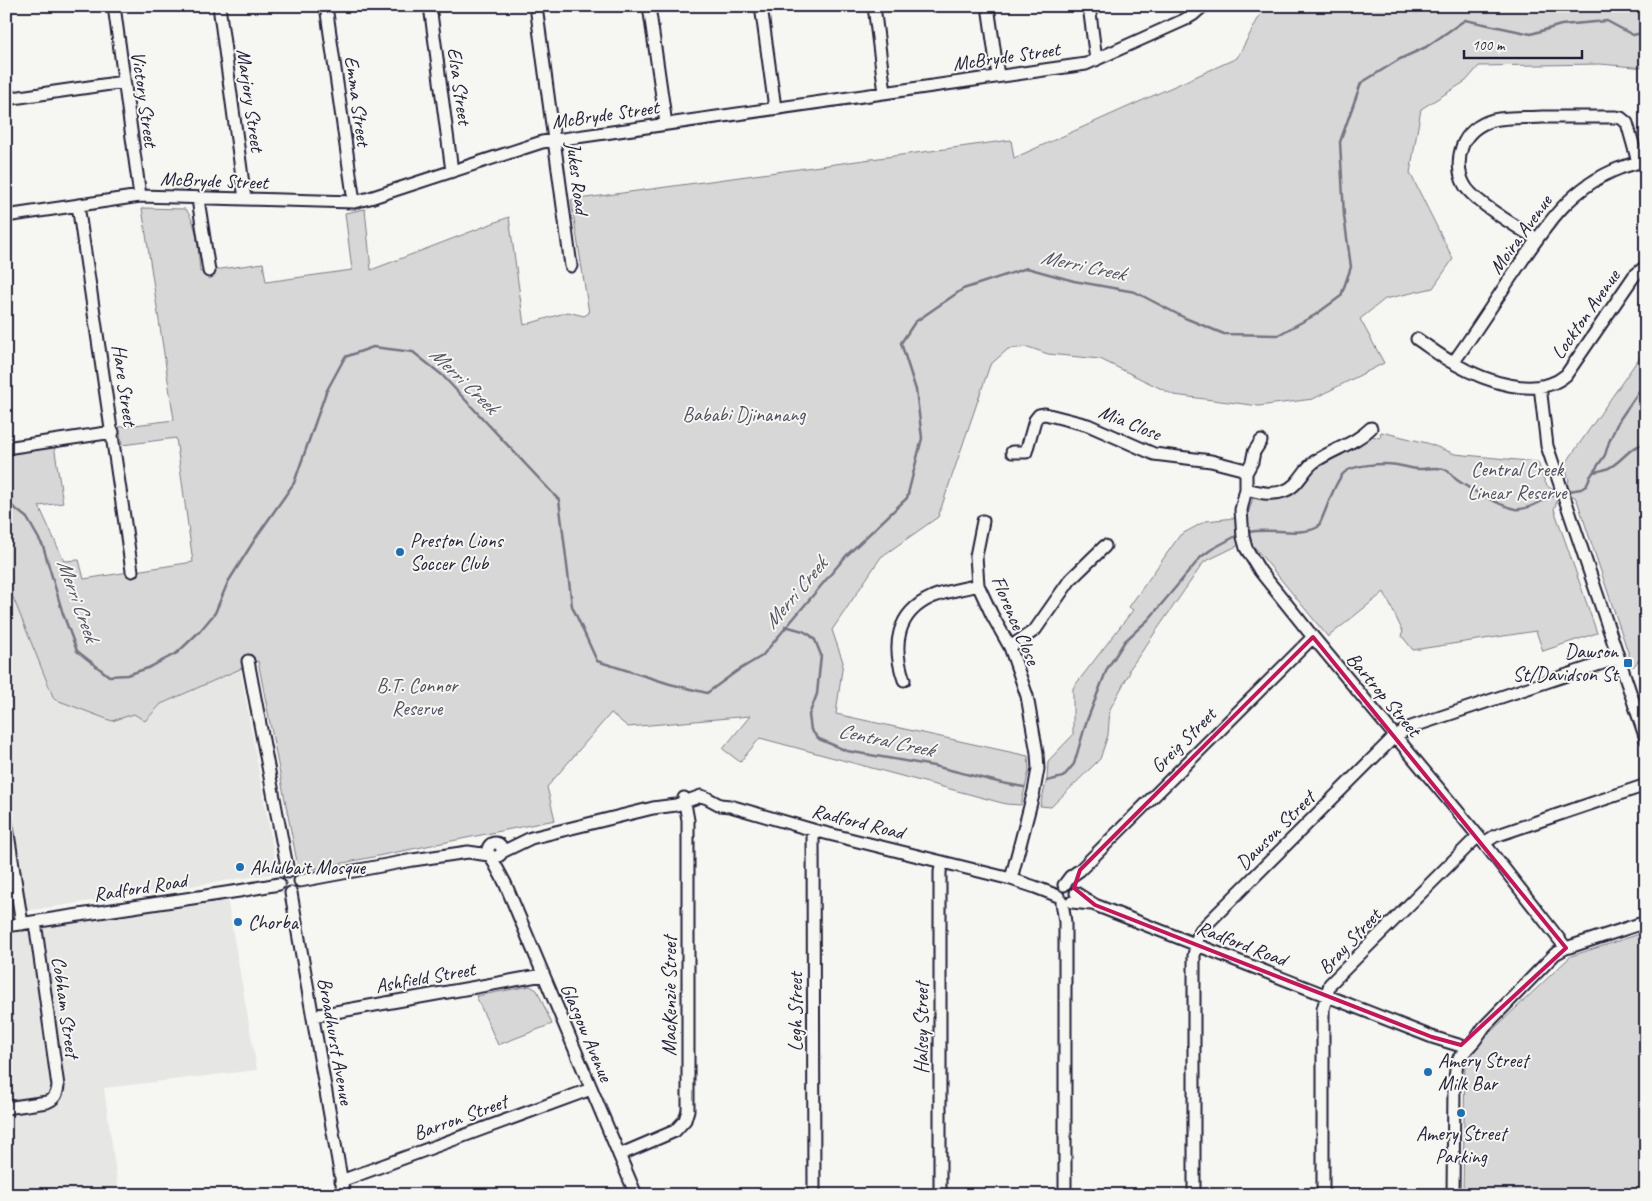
<svg xmlns="http://www.w3.org/2000/svg" width="1652" height="1201" viewBox="0 0 1652 1201" font-family="Caveat,sans-serif">
	<rect width="100%" height="100%" fill="#f6f6f2"/>
	<filter id="ink" filterUnits="userSpaceOnUse"><feTurbulence type="fractalNoise" baseFrequency=".02" numOctaves="2"/><feDisplacementMap in="SourceGraphic" scale="10" xChannelSelector="R" yChannelSelector="G"/><feConvolveMatrix kernelMatrix="1 2 1 2 8 2 1 2 1" color-interpolation-filters="sRGB"/></filter>
	<g filter="url(#ink)">
		<!-- built -->
		<path fill="#e6e6e4" d="M6,580L54,699L134,714L145,721L161,704L240,668L276,865L271,874L6,914Z
			M227,898L257,1070L104,1088L119,1195H6V932Z"/>
		<!-- green -->
		<path fill="#d7d7d7" stroke="#7c7c89" d="M1265,6H1646V68L1600,64L1479,66L1466,81L1421,109L1410,173L1453,259L1433,288L1385,299L1360,319L1384,363L1313,399L1259,406L1174,395L1100,359L1048,354L1028,347L1008,349L990,365L938,517L881,557L832,630L843,662L836,714L1028,756L1029,771L1021,805L1006,804L760,738L740,762L723,749L750,716L628,727L611,713L547,787L555,820L299,872L258,661L161,704L145,721L134,714L112,721L54,699L6,580V451L54,445L63,503L39,506L64,561L79,560L84,579L193,562L176,438L122,445L119,427L174,420L142,208L185,209C199,224 198,252 200,272L263,263L266,282L352,270L345,213L365,209L371,270L509,217L524,325L568,312L584,316L589,313L571,200L1011,140L1014,158L1237,58Z
			M1646,348V658L1638,661L1633,667L1578,503L1575,497L1570,495L1567,486L1569,480L1564,463H1566Z
			M1382,432L1427,443L1455,454L1538,462C1540,468 1542,476 1545,482C1550,493 1564,487 1554,509L1597,633L1543,651L1536,631L1413,650L1401,635L1403,632L1384,592L1328,637L1252,544L1248,524V514L1254,495L1267,497L1311,468L1369,435L1379,438L1381,436L1380,433Z
			M1235,518L1239,545L1204,562L1129,670L1130,672L1110,709L1108,735L1100,759L1051,807L1040,806L1047,779L1048,761L1073,735V688L1133,610L1129,607L1180,535L1206,521Z
			M1646,932V1195H1463L1465,1056L1571,956Z
			M530,986L537,990L552,1024L498,1045L476,996Z"/>
		<g fill="none" stroke-linecap="round" stroke-linejoin="round">
			<!-- stream -->
			<path stroke="#757583" stroke-width="2.5" d="M1593,472C1600,471 1607,470 1612,466C1624,459 1630,446 1645,444
				M1569,491L1581,489L1586,486L1590,477L1605,455L1609,442L1618,422L1646,381
				M6,501L27,518L43,546L63,614L77,651L109,676L127,675L148,668L177,653L200,631L215,613L228,582L257,536L294,483L326,392L345,357L373,347L413,352L442,375L559,500L572,606L597,661L670,684L707,693L737,671L762,656L846,556L907,498L922,438L916,390L901,343L915,322L963,289L1027,268L1074,281L1135,292L1185,318L1224,334L1278,335L1315,315L1341,296L1351,267L1344,216L1340,142L1361,83L1400,59L1426,47L1465,20L1531,34L1561,25L1607,21L1633,35L1646,32
				M1249,532C1270,527 1300,537 1318,527C1327,510 1331,490 1342,475C1350,464 1384,463 1397,465C1404,466 1412,469 1419,469C1427,469 1439,466 1446,470C1450,472 1453,477 1457,480C1471,490 1498,505 1515,509C1528,511 1543,499 1555,495
				M785,626L803,631L810,635L815,640L821,655L817,694L809,715L811,730L819,739L847,751L934,766L1002,783L1024,787
				M1047,781L1063,777L1074,764L1086,723L1107,669L1125,641L1149,619L1201,557L1212,549L1236,536"/>
			<!-- minor casing -->
			<g stroke="#22223b" stroke-width="15">
				<path id="minor" d="M114,6L140,196
					M219,6L245,199
					M326,6L354,202
					M430,6L452,171
					M536,6L571,266
					M649,6L666,124
					M761,6L775,108
					M874,6L885,93
					M988,6L998,76
					M1089,6L1096,60
					M6,99L124,82
					M198,199L209,271
					M78,205L132,571
					M6,216L140,196L354,202L370,198L542,142L1086,64L1184,20L1194,14L1203,6
					M1537,239C1520,229 1471,200 1464,184C1458,173 1458,158 1462,147C1467,133 1479,124 1493,120C1509,117 1526,118 1542,117C1567,117 1591,117 1615,117L1621,118L1627,123L1638,162
					M1417,339C1429,347 1440,356 1453,363C1483,380 1536,401 1566,375L1634,276L1646,266
					M1453,363C1473,335 1492,306 1511,277C1542,232 1567,188 1620,168C1629,165 1637,162 1646,161
					M1540,386L1547,446L1646,739
					M1261,441L1254,452L1252,462L1246,473V489L1241,510L1243,537L1246,548L1260,571L1313,637L1484,843L1566,948
					M6,448L113,432
					M1012,452H1026L1035,420L1039,415L1045,414L1088,425L1154,454L1211,461L1242,469L1246,473
					M1246,489C1259,492 1271,496 1284,491C1299,486 1303,470 1314,462C1333,449 1355,444 1371,428
					M983,521L976,556L978,585L992,615L1010,647L1027,696L1037,753L1038,769L1034,791L1011,879
					M1010,647L1035,630L1070,580L1105,546
					M248,661L288,872
					M904,680C892,646 896,613 932,597C947,591 963,589 978,585
					M6,821L22,924
					M813,830L814,1195
					M488 850a7 7 0 1 1 14 0a7 7 0 1 1-14 0Z
					M1484,843L1495,836L1646,785
					M502,852L531,838L653,808L676,805L701,796L707,798L720,805L730,806L813,830L1011,879L1035,887L1058,896
					M491,857L505,883L636,1195
					M300,881L413,860L468,852L489,855
					M1064,885L1070,877L1080,870L1313,637
					M291,893L344,1195
					M1076,893L1095,905L1432,1037L1468,1048
					M1062,902L1065,922V1195
					M1072,902L1091,904
					M6,926L239,891L279,884
					M313,1016L543,975
					M6,1108L47,1102C55,1099 57,1094 58,1086L35,922
					M619,1155L675,1131L685,1120L688,1110V820L684,798
					M341,1181L591,1089
					M940,1195V872L942,862
					M1194,1195V956L1197,939L1201,930L1395,736L1411,727L1618,658
					M1323,1195V1009L1330,984L1478,836
					M1453,1195L1454,1084L1457,1063L1459,1058L1475,1040L1484,1027L1555,954L1566,948L1646,922"/>
			</g>
			<!-- minor -->
			<use href="#minor" stroke="#f6f6f2" stroke-width="11"/>
		</g>
	</g>
	<!-- marked area -->
	<path fill="none" stroke="#c2185b" stroke-width="4" stroke-linejoin="round" d="M1313,637L1566,948L1461,1045L1432,1037L1095,905L1074,888L1080,870Z"/>
	<!-- markers -->
	<g fill="#1f6fb2" stroke="#f6f6f2" stroke-width="2">
		<circle cx="400" cy="552" r="5"/>
		<rect x="1623" y="658" width="10" height="10" rx="2.5"/>
		<circle cx="240" cy="867" r="5"/>
		<circle cx="238" cy="922" r="5"/>
		<circle cx="1428" cy="1072" r="5"/>
		<circle cx="1461" cy="1113" r="5"/>
	</g>
	<g text-anchor="middle" stroke-width="4" stroke-linejoin="round" paint-order="stroke">
		<!-- street labels -->
		<g font-size="20" fill="#22223b" stroke="#f6f6f2">
			<text transform="translate(1006 56) rotate(-8)" y="7">McBryde Street</text>
			<text transform="translate(460 86) rotate(82)" y="7">Elsa Street</text>
			<text transform="translate(145 99) rotate(82)" y="7">Victory Street</text>
			<text transform="translate(251 100) rotate(82)" y="7">Marjory Street</text>
			<text transform="translate(358 101) rotate(82)" y="7">Emma Street</text>
			<text transform="translate(605 114) rotate(-8)" y="7">McBryde Street</text>
			<text transform="translate(578 178) rotate(83)" y="7">Jukes Road</text>
			<text transform="translate(214 180) rotate(2)" y="7">McBryde Street</text>
			<text transform="translate(1520 234) rotate(-54)" y="7">Moira Avenue</text>
			<text transform="translate(1585 314) rotate(-55)" y="7">Lockton Avenue</text>
			<text transform="translate(125 385) rotate(82)" y="7">Hare Street</text>
			<text transform="translate(1130 422) rotate(22)" y="7">Mia Close</text>
			<text transform="translate(1016 620) rotate(67)" y="7">Florence Close</text>
			<text transform="translate(1384 694) rotate(50)" y="7">Bartrop Street</text>
			<text transform="translate(1183 740) rotate(-45)" y="7">Greig Street</text>
			<text transform="translate(858 821) rotate(14)" y="7">Radford Road</text>
			<text transform="translate(1275 830) rotate(-45)" y="7">Dawson Street</text>
			<text transform="translate(140 887) rotate(-9)" y="7">Radford Road</text>
			<text transform="translate(1349 941) rotate(-47)" y="7">Bray Street</text>
			<text transform="translate(1242 943) rotate(21)" y="7">Radford Road</text>
			<text transform="translate(425 977) rotate(-10)" y="7">Ashfield Street</text>
			<text transform="translate(669 996) rotate(-90)" y="7">MacKenzie Street</text>
			<text transform="translate(66 1007) rotate(82)" y="7">Cobham Street</text>
			<text transform="translate(795 1012) rotate(-90)" y="7">Legh Street</text>
			<text transform="translate(921 1028) rotate(-90)" y="7">Halsey Street</text>
			<text transform="translate(587 1032) rotate(67)" y="7">Glasgow Avenue</text>
			<text transform="translate(336 1041) rotate(80)" y="7">Broadhurst Avenue</text>
			<text transform="translate(460 1117) rotate(-20)" y="7">Barron Street</text>
		</g>
		<!-- park labels -->
		<g font-size="20" fill="#4f4f62" stroke="#f6f6f2">
			<text x="744" y="421">Bababi Djinanang</text>
			<text x="1517" y="476">Central Creek<tspan x="1517" dy="23">Linear Reserve</tspan></text>
			<text x="417" y="692">B.T. Connor<tspan x="417" dy="23">Reserve</tspan></text>
		</g>
		<!-- poi labels -->
		<g font-size="20" fill="#22223b" stroke="#f6f6f2" text-anchor="start">
			<text x="410" y="547">Preston Lions<tspan x="410" dy="23">Soccer Club</tspan></text>
			<text x="1618" y="658" text-anchor="end">Dawson<tspan x="1618" dy="23">St/Davidson St</tspan></text>
			<text x="250" y="874">Ahlulbait Mosque</text>
			<text x="248" y="929">Chorba</text>
			<text x="1438" y="1067">Amery Street<tspan x="1438" dy="23">Milk Bar</tspan></text>
			<text x="1461" y="1140" text-anchor="middle">Amery Street<tspan x="1461" dy="23">Parking</tspan></text>
		</g>
		<!-- water labels -->
		<g font-size="21" font-style="italic" fill="#535365" stroke="#f6f6f2">
			<text transform="translate(1083 265) rotate(12)" y="7">Merri Creek</text>
			<text transform="translate(464 380) rotate(44)" y="7">Merri Creek</text>
			<text transform="translate(795 593) rotate(-50)" y="7">Merri Creek</text>
			<text transform="translate(78 600) rotate(70)" y="7">Merri Creek</text>
			<text transform="translate(886 740) rotate(12)" y="7">Central Creek</text>
		</g>
	</g>
	<!-- margin -->
	<rect width="1652" height="1201" fill="none" stroke="#f6f6f2" stroke-width="25"/>
	<rect x="12" y="12" width="1627" height="1176" fill="none" stroke="#22223b" stroke-width="2" filter="url(#ink)"/>
	<!-- scale -->
	<path d="M1464 50v8h118v-8" fill="none" stroke="#22223b" stroke-width="2.5"/>
	<text x="1472" y="50" font-size="15" fill="#22223b" stroke="#f6f6f2" stroke-width="4" paint-order="stroke">100 m</text>
</svg>
